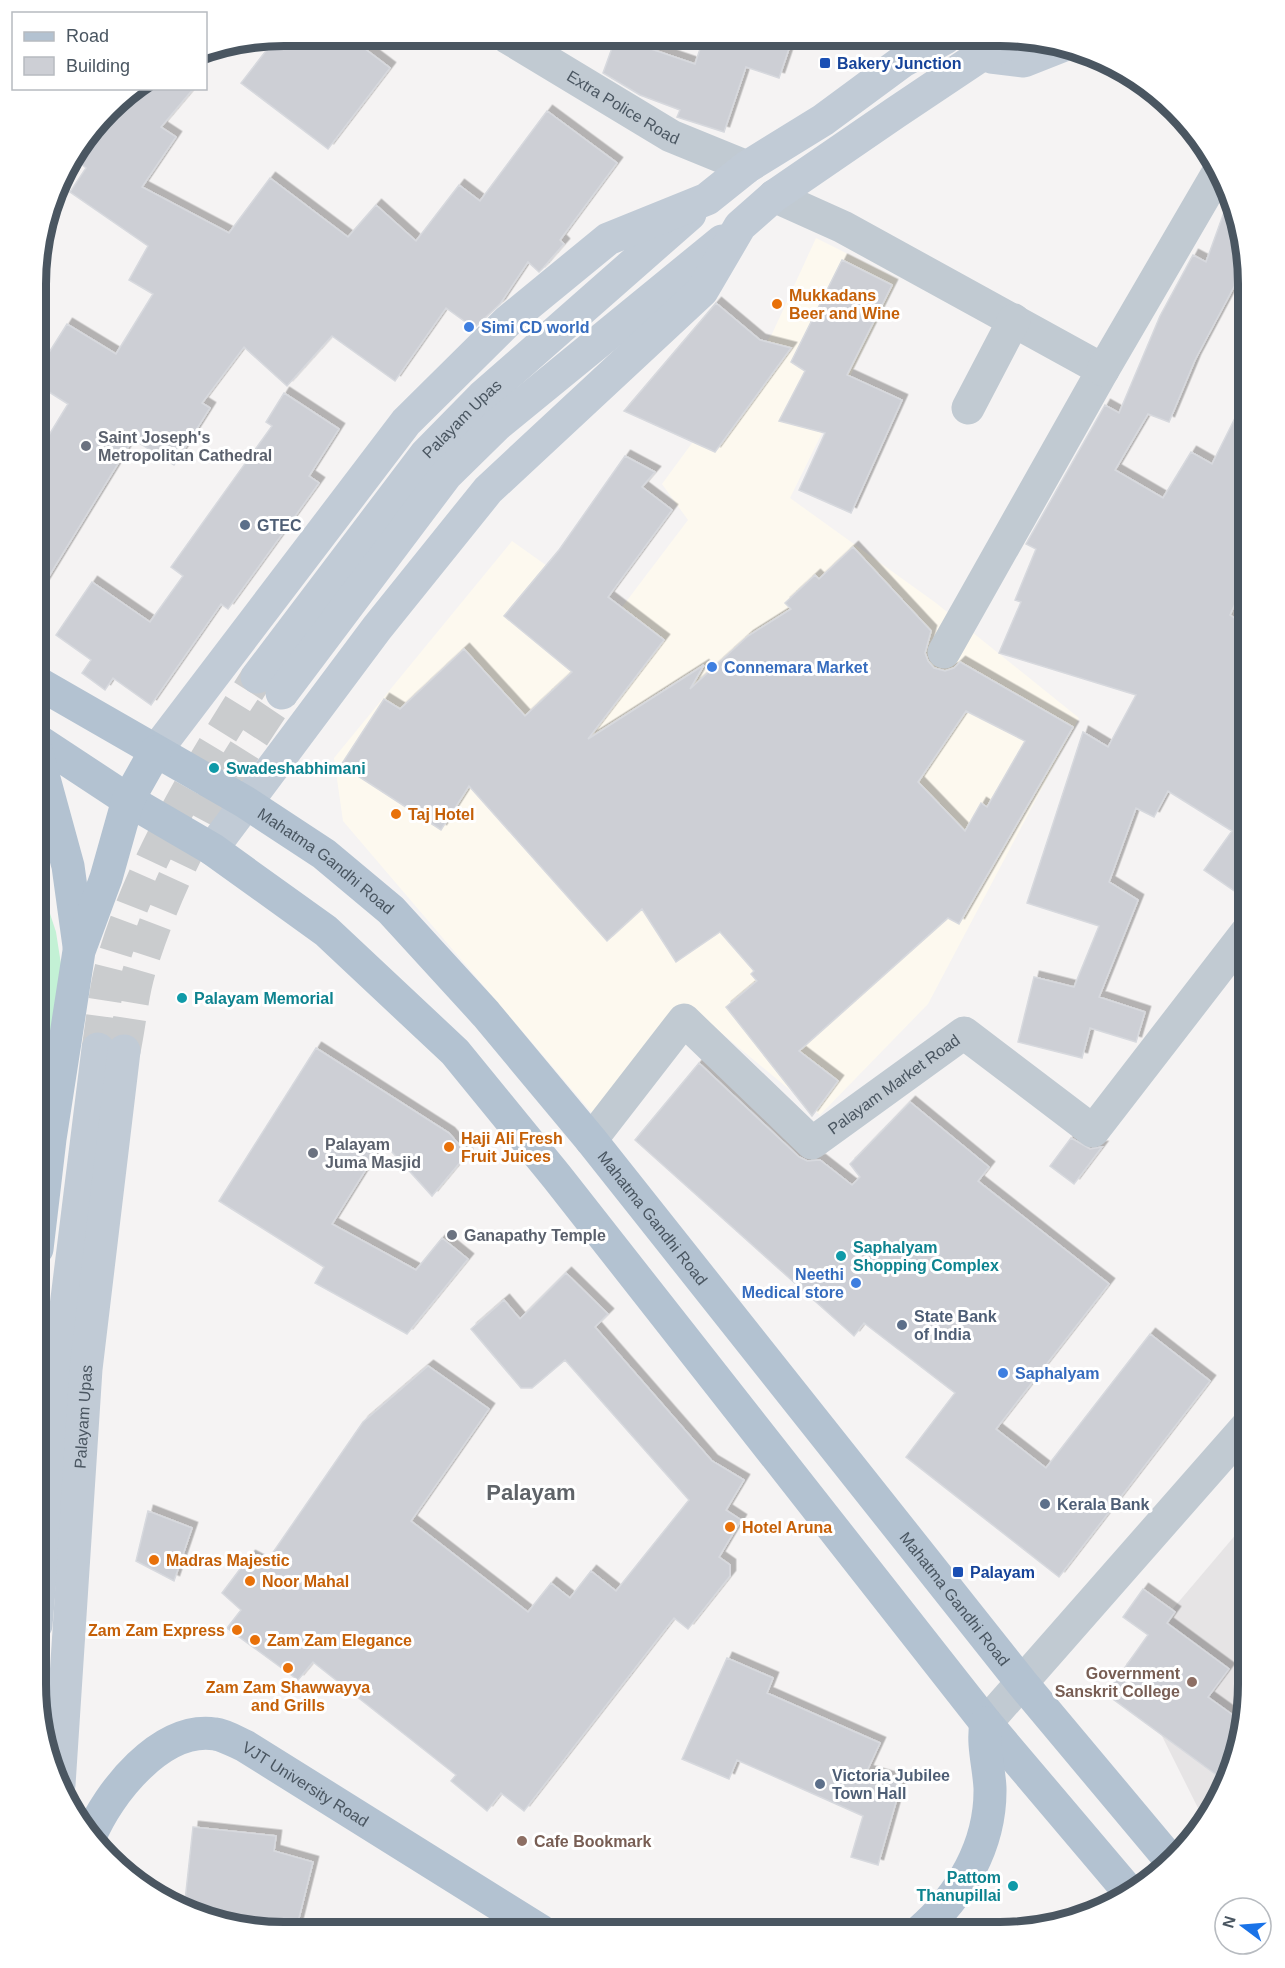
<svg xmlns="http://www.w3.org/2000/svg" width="1285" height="1968" viewBox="0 0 1285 1968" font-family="Helvetica,sans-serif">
	<defs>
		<filter id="shadow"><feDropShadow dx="5.5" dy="-5.5" stdDeviation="0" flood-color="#0004"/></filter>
	</defs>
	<rect width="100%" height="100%" fill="#f5f3f3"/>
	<!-- commercial -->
	<path fill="#fdf9ef" d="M816,238L898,279L790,498L936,603L1079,718L928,1004L820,1115L707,1021L604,1127L343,821L334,758L512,541L616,615L688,520L662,484L772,334Z"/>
	<!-- education -->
	<path fill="#e6e4e5" d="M1249,1519L1248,1700L1236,1763L1205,1822L1126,1664Z"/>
	<!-- green -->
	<path fill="#c3f1d5" d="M37,874L56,932L63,977L37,1132Z"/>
	<!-- building -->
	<path fill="#cdcfd5" stroke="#d7d9de" stroke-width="1.5" fill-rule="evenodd" filter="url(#shadow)" d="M285,36H348L390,68L328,149L241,83L276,38Z
		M616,37L695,64L704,37H793L779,78L746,67L724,132L677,117L680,110L640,95L603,73Z
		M137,88H194L161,127L176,137L142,187L229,233L270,178L348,237L376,205L416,241L459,185L480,201L547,111L617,163L560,240L564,244L543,268L539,272L528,262L500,304L474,328L446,308L395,381L332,336L287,386L244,347L202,403L210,408L174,465L133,439L38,594V453L68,404L38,385V370L67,324L116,354L153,294L129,280L148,246L70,192L86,168L73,157L121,98Z
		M1231,193L1245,266L1195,360L1169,422L1148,414L1115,470L1163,498L1191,452L1212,464L1249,390V573L1230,615L1249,628V901L1204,870L1232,831L1168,791L1154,817L1136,808L1109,882L1138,900L1099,997L1145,1012L1136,1042L1090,1028L1082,1058L1018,1042L1034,977L1074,987L1099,926L1027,903L1083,732L1108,747L1136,695L999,653L1021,602L1015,600L1036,549L1026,544L1105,405L1119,413L1160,316L1193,255L1206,262Z
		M842,260L892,285L847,375L902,400L851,513L799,490L825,433L779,421L805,371L791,362Z
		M716,303L760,340L791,348L715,452L624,411Z
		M284,393L339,429L309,476L319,483L228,609L221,604L151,705L113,678L105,690L82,673L91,660L56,635L92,582L150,622L183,576L171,567L272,426L266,422Z
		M625,456L655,472L642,487L672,510L608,597L664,640L588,739L704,665L690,689L748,636L791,609L785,603L815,575L819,579L853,547L931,631L925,653L928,661L934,668L945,671L954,668L960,662L1073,727L959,924L948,918L799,1051L838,1081L812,1116L726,1007L757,981L751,974L754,971L720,932L676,962L642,909L607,941L469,786L441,830L341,765L384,699L400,709L464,649L525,716L572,672L504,616L559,550ZM966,711L1025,741L987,807L981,803L965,831L918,782Z
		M316,1048L449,1133L467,1154L432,1196L383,1142L332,1224L416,1270L442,1238L468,1259L407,1334L315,1283L324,1267L219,1201Z
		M699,1063L799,1157L807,1161L820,1160L852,1185L860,1177L850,1164L910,1102L989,1167L978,1181L1109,1284L996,1429L1046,1468L1150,1334L1210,1381L1059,1577L906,1457L955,1393L864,1323L854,1336L635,1140Z
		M1071,1138L1090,1149L1102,1147L1074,1184L1050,1166Z
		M566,1273L608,1314L595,1327L712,1461L744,1480L726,1510L741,1520L719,1557L730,1565V1576L688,1629L674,1618L524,1811L501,1793L487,1811L451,1781L456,1775L313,1662L298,1680L227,1628L241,1610L222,1593L250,1556L265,1564L363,1422L428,1366L489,1409L411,1521L528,1612L551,1583L570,1598L591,1571L616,1591L689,1500L565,1360L532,1388H521L471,1329L504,1300L520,1319Z
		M148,1511L192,1528L174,1581L136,1561Z
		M1143,1589L1175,1612L1167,1623L1229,1669L1208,1697L1244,1723L1236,1763L1226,1782L1106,1694L1148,1635L1123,1617Z
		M727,1658L773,1678L767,1693L880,1743L867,1771L902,1781L878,1865L851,1857L863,1816L737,1760L729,1779L682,1759Z
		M193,1827L276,1836L274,1851L313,1862L296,1930H253L184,1910Z"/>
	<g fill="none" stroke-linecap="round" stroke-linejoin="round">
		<!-- secondary-tunnel -->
		<path stroke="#caccce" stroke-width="33" stroke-dasharray="33 16" stroke-linecap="butt" d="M98,1049C103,1019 105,987 114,958C144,858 201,765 257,677
			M124,1051C130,1023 132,992 141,965C172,866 224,778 282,693"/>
		<!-- minor -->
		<g stroke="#c1cad2" stroke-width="33">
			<path d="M774,196L843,227L1103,370L944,652"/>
			<path d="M1103,370L1219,171"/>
			<path d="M968,408L1014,320"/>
			<path id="s1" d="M591,1140L684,1020L812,1143L964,1033L1093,1131L1249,929"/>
			<path d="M986,1723L1249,1424"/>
		</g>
		<!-- tertiary -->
		<path stroke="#c1cad2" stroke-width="33" id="s2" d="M507,37L671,136L747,167"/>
		<!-- secondary -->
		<g stroke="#c1cbd6" stroke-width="33">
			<path d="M991,57L1024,61L1062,46"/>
			<path id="s3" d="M257,677L426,454L482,397L690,214"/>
			<path d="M282,693L446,475L497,425L722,241"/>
			<path d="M155,752L406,422L508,321L608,239L707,199L747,167L823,120L903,61L945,38"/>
			<path d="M212,849L377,628L488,490L702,291L740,226L774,196L895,113L980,56L1020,38"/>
			<path d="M36,1625L59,1363L98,1049"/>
			<path id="s4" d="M59,1785L86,1369L124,1051"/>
		</g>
		<!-- primary -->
		<g stroke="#b3c2d1" stroke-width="33">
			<path id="s5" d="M38,683L245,802L324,854L391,910L486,1014L591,1140L1022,1683L1171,1861"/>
			<path d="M37,740L128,800L212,849L326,931L455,1052L557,1177L986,1723L1130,1893"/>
			<path d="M37,753L68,866L79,946"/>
			<path d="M37,1249L50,1139L79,951L106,878L128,800L155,752"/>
			<path id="s6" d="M90,1837C108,1793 161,1726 215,1734C224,1735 236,1742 245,1746L541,1931"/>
			<path d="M919,1932C961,1896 991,1845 990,1788C989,1767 982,1744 986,1723"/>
		</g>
	</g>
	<!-- markers -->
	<g fill="#1a4fb4" stroke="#fff" stroke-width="2">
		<rect x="819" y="57" width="12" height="12" rx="3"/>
		<rect x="952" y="1566" width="12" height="12" rx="3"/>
	</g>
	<g fill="#e8710a" stroke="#fff" stroke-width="2">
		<circle cx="777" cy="304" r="6"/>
		<circle cx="396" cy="814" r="6"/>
		<circle cx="449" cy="1147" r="6"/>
		<circle cx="730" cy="1527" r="6"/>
		<circle cx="154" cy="1560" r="6"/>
		<circle cx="250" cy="1581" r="6"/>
		<circle cx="237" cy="1630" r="6"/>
		<circle cx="255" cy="1640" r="6"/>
		<circle cx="288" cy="1668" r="6"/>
	</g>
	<g fill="#3f7fe0" stroke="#fff" stroke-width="2">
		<circle cx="469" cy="327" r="6"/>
		<circle cx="712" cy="667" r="6"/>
		<circle cx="856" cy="1283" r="6"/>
		<circle cx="1003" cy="1373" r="6"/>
	</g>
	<g fill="#6b7280" stroke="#fff" stroke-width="2">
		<circle cx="86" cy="446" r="6"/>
		<circle cx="313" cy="1153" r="6"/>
		<circle cx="452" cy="1235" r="6"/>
	</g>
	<g fill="#5c6f8a" stroke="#fff" stroke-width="2">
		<circle cx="245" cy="525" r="6"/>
		<circle cx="902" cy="1325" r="6"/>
		<circle cx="1045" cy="1504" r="6"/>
		<circle cx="820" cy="1784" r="6"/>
	</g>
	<g fill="#0f9aa8" stroke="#fff" stroke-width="2">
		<circle cx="214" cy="768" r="6"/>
		<circle cx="182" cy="998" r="6"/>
		<circle cx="841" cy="1256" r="6"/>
		<circle cx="1013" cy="1886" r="6"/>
	</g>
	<g fill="#8d6e63" stroke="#fff" stroke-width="2">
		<circle cx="1192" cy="1682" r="6"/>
		<circle cx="522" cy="1841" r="6"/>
	</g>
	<g text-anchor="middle" stroke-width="6" stroke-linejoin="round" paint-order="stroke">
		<!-- transit labels -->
		<g font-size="16" font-weight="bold" fill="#164399" stroke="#fff" text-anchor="start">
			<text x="837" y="69">Bakery Junction</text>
			<text x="970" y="1578">Palayam</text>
		</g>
		<!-- street labels -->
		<g font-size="16" fill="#4a5661" stroke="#fff">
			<text dy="6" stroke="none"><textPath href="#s2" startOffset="136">Extra Police Road</textPath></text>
			<text dy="6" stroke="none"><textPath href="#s3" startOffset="330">Palayam Upas</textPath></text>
			<text dy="6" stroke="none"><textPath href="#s5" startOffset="339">Mahatma Gandhi Road</textPath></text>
			<text dy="6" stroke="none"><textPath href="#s1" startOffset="430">Palayam Market Road</textPath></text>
			<text dy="6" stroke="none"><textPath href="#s5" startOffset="825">Mahatma Gandhi Road</textPath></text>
			<text dy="6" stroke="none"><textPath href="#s4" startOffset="369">Palayam Upas</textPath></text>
			<text dy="6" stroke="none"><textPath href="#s5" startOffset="1311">Mahatma Gandhi Road</textPath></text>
			<text dy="6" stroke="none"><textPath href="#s6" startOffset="276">VJT University Road</textPath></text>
		</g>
		<!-- food labels -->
		<g font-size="16" font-weight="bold" fill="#c56008" stroke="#fff" text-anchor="start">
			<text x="789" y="301">Mukkadans<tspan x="789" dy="18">Beer and Wine</tspan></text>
			<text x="408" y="820">Taj Hotel</text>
			<text x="461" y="1144">Haji Ali Fresh<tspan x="461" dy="18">Fruit Juices</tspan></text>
			<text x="742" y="1533">Hotel Aruna</text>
			<text x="166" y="1566">Madras Majestic</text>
			<text x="262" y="1587">Noor Mahal</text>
			<text x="225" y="1636" text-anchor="end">Zam Zam Express</text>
			<text x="267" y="1646">Zam Zam Elegance</text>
			<text x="288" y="1693" text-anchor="middle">Zam Zam Shawwayya<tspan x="288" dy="18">and Grills</tspan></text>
		</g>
		<!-- shop labels -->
		<g font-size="16" font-weight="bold" fill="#366cbe" stroke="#fff" text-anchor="start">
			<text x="481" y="333">Simi CD world</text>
			<text x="724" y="673">Connemara Market</text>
			<text x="844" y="1280" text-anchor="end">Neethi<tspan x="844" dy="18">Medical store</tspan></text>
			<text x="1015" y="1379">Saphalyam</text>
		</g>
		<!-- worship labels -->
		<g font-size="16" font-weight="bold" fill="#5b616d" stroke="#fff" text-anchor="start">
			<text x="98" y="443">Saint Joseph's<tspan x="98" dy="18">Metropolitan Cathedral</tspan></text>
			<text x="325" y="1150">Palayam<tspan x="325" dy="18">Juma Masjid</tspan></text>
			<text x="464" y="1241">Ganapathy Temple</text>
		</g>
		<!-- service labels -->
		<g font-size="16" font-weight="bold" fill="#4e5e75" stroke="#fff" text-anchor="start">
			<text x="257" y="531">GTEC</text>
			<text x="914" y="1322">State Bank<tspan x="914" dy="18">of India</tspan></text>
			<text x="1057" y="1510">Kerala Bank</text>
			<text x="832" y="1781">Victoria Jubilee<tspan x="832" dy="18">Town Hall</tspan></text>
		</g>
		<!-- culture labels -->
		<g font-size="16" font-weight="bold" fill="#0d838f" stroke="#fff" text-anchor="start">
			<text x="226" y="774">Swadeshabhimani</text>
			<text x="194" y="1004">Palayam Memorial</text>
			<text x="853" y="1253">Saphalyam<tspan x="853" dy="18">Shopping Complex</tspan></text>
			<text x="1001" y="1883" text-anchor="end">Pattom<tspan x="1001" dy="18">Thanupillai</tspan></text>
		</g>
		<!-- education labels -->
		<g font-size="16" font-weight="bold" fill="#785e54" stroke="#fff" text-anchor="end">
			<text x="1180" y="1679">Government<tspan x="1180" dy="18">Sanskrit College</tspan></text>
			<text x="534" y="1847" text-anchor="start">Cafe Bookmark</text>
		</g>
		<!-- district labels -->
		<g font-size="22" font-weight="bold" fill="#5f6368" stroke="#fff">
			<text x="531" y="1500">Palayam</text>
		</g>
	</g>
	<!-- crop -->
	<path d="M0 0H1285V1968H0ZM284 46H1000A238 238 0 0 1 1238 284V1684A238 238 0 0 1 1000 1922H284A238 238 0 0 1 46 1684V284A238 238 0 0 1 284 46Z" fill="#fff" fill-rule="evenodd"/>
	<path fill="none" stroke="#4a5661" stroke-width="8" d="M284 46H1000A238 238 0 0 1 1238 284V1684A238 238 0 0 1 1000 1922H284A238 238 0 0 1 46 1684V284A238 238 0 0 1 284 46Z"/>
	<!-- legend -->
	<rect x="12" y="12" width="195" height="78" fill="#ffffff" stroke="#b7bbc0" stroke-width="1.5"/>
	<rect x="24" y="32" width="30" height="9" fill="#b3c2d1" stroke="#b7bbc0" stroke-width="1.5"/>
	<text x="66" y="42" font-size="18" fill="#4a5661">Road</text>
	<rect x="24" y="57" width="30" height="18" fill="#cdcfd5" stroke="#b7bbc0" stroke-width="1.5"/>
	<text x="66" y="72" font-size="18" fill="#4a5661">Building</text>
	<!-- north arrow -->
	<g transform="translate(1243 1926) rotate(286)"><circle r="28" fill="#ffffff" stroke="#b7bbc0" stroke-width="1.5"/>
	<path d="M0-4.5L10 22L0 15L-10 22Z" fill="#1a73e8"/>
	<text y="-9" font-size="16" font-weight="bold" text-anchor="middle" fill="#4a5661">N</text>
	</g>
</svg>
